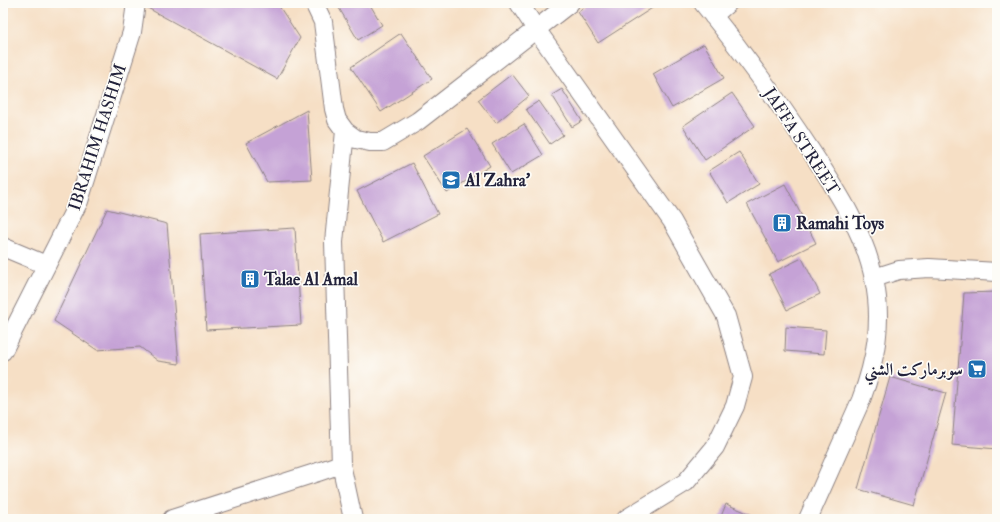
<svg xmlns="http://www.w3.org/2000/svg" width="1000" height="522" viewBox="0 0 1000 522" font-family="'IM FELL Double Pica',Amiri,serif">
	<rect width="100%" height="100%" fill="#fdfcf7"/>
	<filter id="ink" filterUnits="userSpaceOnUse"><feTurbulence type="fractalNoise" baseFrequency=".025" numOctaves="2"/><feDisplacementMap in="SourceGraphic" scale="8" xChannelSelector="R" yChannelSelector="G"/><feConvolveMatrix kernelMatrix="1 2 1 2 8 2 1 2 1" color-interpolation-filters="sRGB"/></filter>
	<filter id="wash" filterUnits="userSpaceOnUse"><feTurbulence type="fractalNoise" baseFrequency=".012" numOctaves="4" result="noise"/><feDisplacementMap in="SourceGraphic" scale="16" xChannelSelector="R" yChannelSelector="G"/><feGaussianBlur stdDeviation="0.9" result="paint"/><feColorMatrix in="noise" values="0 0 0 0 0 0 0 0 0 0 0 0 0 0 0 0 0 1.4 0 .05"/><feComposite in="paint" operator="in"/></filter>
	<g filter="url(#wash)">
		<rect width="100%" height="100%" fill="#f6dfc5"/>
		<g id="blocks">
			<!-- building -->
			<path fill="#c5a2d6" d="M146,3H277L300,38L277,79L144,6Z
				M336,3H369L382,25L358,40Z
				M591,3H660L598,43L578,12Z
				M401,33L432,79L381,112L351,67Z
				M704,44L724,78L672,108L653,74Z
				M512,74L529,96L496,123L478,100Z
				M562,89L582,121L572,127L552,95Z
				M732,93L755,126L705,160L683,126Z
				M539,101L563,135L550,144L526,109Z
				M307,110L312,180L267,182L246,143Z
				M524,124L543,155L511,174L492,144Z
				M467,129L490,166L447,193L423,156Z
				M739,152L759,184L728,203L709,171Z
				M412,163L438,214L383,242L357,191Z
				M785,184L816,243L778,262L747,204Z
				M107,209L167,224L179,364L158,361L140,347L97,350L54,321Z
				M295,228L301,325L206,330L200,234Z
				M802,258L820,294L787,310L769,274Z
				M997,292V449L952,445L964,293Z
				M786,327L826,330L824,354L785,351Z
				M890,377L946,393L914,505L858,489Z
				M726,504L762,519H720Z"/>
		</g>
	</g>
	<g filter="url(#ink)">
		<use href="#blocks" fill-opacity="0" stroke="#8c8080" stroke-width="1"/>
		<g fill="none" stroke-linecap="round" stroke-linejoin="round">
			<!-- street casing -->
			<g stroke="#8c8080" stroke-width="20">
				<path id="street" d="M314,3L323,22L334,109L337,120L345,131L356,139L370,142H383L418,121L570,3
					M519,3L536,29L672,221L726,316L743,377L735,406L715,447L686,482L626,519
					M703,3C742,51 779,102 813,154C838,192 865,234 874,279C883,321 876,360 861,400L808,519
					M713,16L728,3
					M345,131L334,242L341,464L353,519
					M3,247L46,265
					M874,278L899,270L929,268L997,272
					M3,351L79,201L132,32L136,3
					M172,519L318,472L341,464"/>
			</g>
			<!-- street -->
			<use href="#street" stroke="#fff" stroke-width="18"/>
		</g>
	</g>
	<!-- icons -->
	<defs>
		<g id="school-square" transform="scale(1)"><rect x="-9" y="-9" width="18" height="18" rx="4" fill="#1f6fb2" stroke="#fdfcf7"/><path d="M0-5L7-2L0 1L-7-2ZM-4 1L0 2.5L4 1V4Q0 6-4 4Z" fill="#fff"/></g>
		<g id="building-square" transform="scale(1)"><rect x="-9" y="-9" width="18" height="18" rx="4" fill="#1f6fb2" stroke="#fdfcf7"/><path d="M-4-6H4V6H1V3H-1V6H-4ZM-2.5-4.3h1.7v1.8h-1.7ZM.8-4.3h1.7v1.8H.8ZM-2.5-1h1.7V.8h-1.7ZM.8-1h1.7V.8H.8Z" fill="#fff"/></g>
		<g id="supermarket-square" transform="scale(1)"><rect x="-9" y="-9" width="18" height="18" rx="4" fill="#1f6fb2" stroke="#fdfcf7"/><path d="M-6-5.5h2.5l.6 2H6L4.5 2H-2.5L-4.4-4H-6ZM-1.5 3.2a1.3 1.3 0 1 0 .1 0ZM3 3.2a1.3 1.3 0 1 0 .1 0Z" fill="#fff"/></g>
	</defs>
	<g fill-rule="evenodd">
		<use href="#school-square" x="451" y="180"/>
		<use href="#building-square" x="782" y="223"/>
		<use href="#building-square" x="250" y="279"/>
		<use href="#supermarket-square" x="977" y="369"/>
	</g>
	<g text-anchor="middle" stroke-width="3.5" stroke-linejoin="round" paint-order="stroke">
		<!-- street labels -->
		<g font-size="17" fill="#22223b" stroke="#fdfcf7">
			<text transform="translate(97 137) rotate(-72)" y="6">IBRAHIM HASHIM</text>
			<text transform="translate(802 141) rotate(57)" y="6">JAFFA STREET</text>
		</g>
		<!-- poi labels -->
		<g font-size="17" font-weight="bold" fill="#22223b" stroke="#fdfcf7" text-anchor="start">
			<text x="465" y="186">Al Zahra'</text>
			<text x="796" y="229">Ramahi Toys</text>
			<text x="264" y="285">Talae Al Amal</text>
			<text x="963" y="375" text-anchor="end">سوبرماركت الشني</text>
		</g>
	</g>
	<!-- margin -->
	<rect width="1000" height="522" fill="none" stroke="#fdfcf7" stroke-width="16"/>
</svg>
